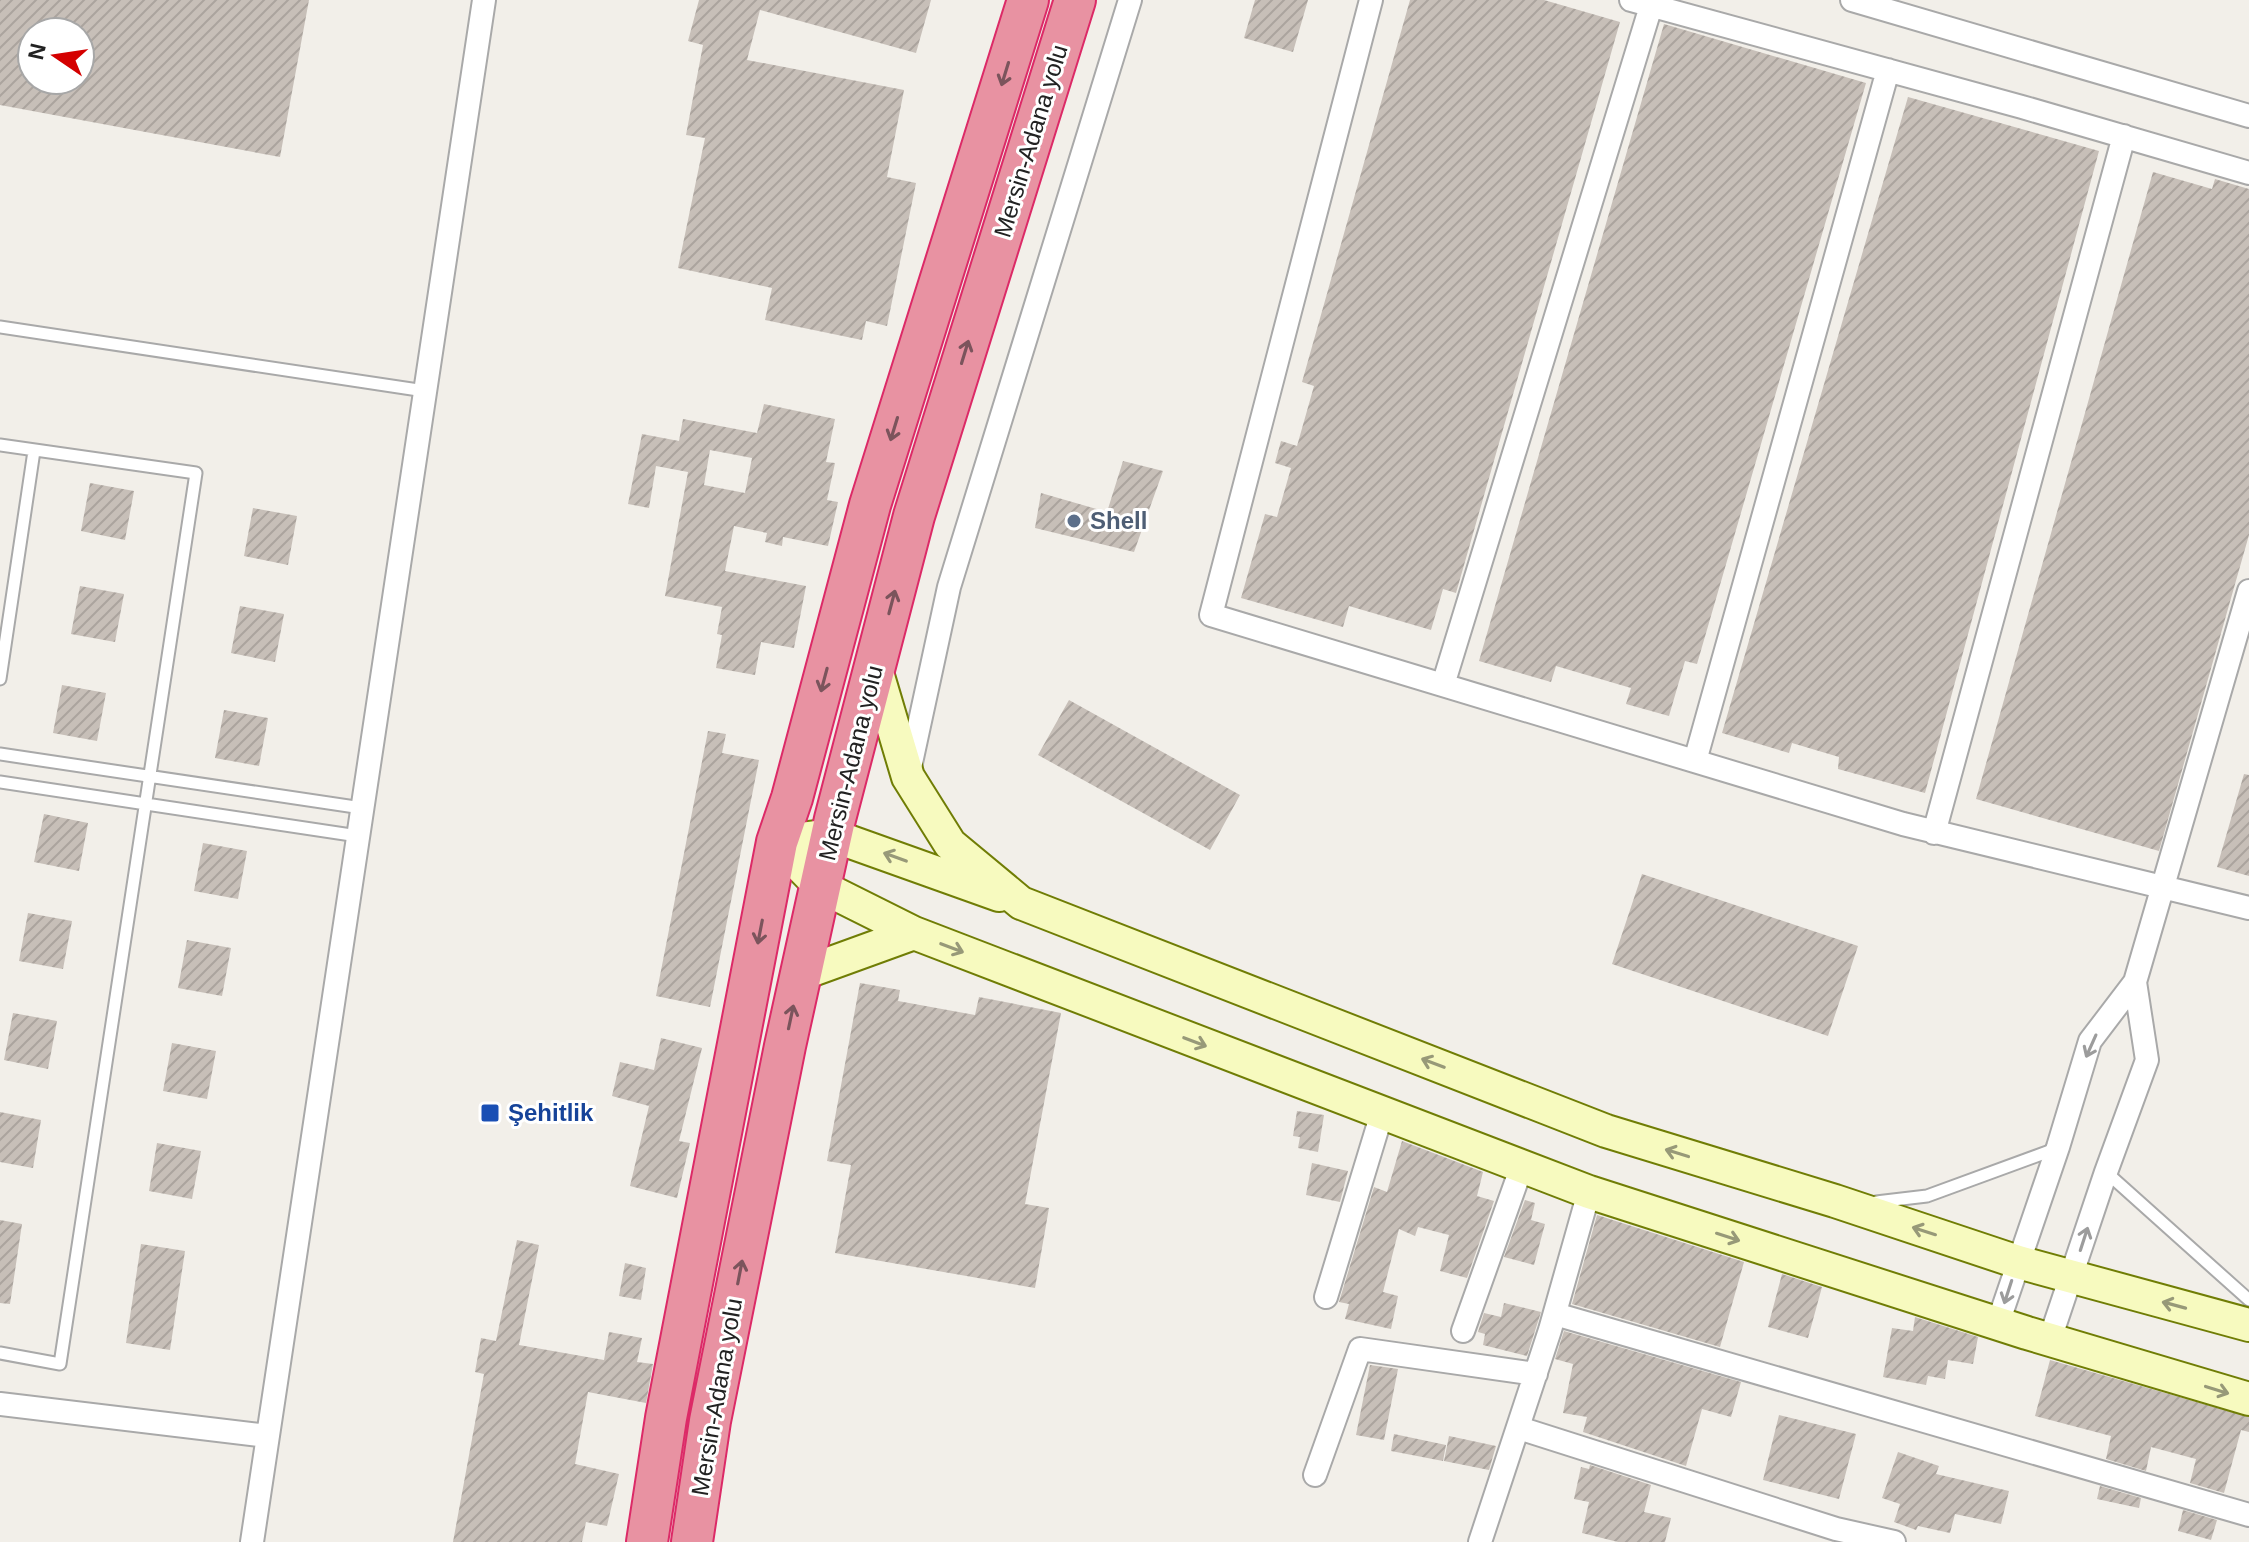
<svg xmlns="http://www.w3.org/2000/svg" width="2249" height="1542" viewBox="0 0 2249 1542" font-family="Helvetica,sans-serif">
	<defs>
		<pattern id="building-hatch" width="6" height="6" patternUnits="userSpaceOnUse" patternTransform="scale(2)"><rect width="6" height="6" fill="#c7bfb8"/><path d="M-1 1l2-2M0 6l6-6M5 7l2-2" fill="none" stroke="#aba49e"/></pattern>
	</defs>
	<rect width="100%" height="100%" fill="#f2efe9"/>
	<!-- building -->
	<path fill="url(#building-hatch)" fill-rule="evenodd" d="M0,0H309L280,157L0,105ZM32,32H80V80H32Z
		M699,0H931L916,53L760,10L747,60L904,90L887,177L916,183L887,326L866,321L862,340L765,320L772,288L678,268L705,138L686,135L703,45L688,41Z
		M1255,0H1308L1293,52L1244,38Z
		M1410,0H1544L1620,22L1456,593L1443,589L1431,630L1349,606L1343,627L1241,598L1265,514L1277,517L1291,468L1275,463L1281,441L1297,446L1314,386L1302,382Z
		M1664,24L1866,83L1697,664L1685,661L1669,716L1626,704L1631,688L1556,666L1551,682L1479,661Z
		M1908,97L2099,151L1925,793L1838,769L1839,757L1792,743L1789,753L1722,733Z
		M2153,172L2212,189L2215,179L2249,189V535L2159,851L1976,799Z
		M764,404L835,419L826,462L835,463L827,500L838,502L828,546L783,537L782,546L765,542L767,533L734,526L725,571L806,586L794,648L761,642L755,675L716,668L722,635L717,634L722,607L665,596L688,472L656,466L649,508L628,504L642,434L679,441L683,419L757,433ZM710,450L752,458L745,493L704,485Z
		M1123,461L1163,471L1134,552L1035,528L1041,493L1107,512Z
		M90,483L134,491L125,540L81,531Z
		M253,508L297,516L288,565L244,556Z
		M80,586L124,594L115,642L71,634Z
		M240,606L284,614L275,662L231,653Z
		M62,685L106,693L97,741L53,733Z
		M1069,700L1240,795L1210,850L1038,755Z
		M224,710L268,718L259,766L215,758Z
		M708,731L726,734L722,753L759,760L710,1007L656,996Z
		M2244,774L2249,775V876L2217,867Z
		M44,814L88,823L79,871L34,862Z
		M203,843L247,851L238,899L194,891Z
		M1642,874L1858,946L1828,1036L1612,964Z
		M28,913L72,921L63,969L19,961Z
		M187,940L231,948L222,996L178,988Z
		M860,983L900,990L898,1001L975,1015L979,997L1061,1013L1025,1204L1049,1208L1035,1288L835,1253L851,1165L827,1161Z
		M13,1013L57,1021L48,1069L4,1060Z
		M661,1038L702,1048L679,1141L690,1143L677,1198L630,1186L649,1106L612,1096L620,1062L654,1070Z
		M172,1043L216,1051L207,1099L163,1091Z
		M1297,1111L1324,1115L1318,1152L1298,1148L1300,1137L1293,1136Z
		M0,1112L41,1120L33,1168L0,1162Z
		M1402,1141L1483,1172L1477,1196L1494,1201L1467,1278L1440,1271L1449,1235L1418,1227L1415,1236L1399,1229L1383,1292L1398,1296L1391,1329L1345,1319L1349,1304L1339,1302L1374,1187L1387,1192Z
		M157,1143L201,1151L192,1199L149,1191Z
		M1312,1163L1348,1171L1340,1202L1306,1195Z
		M1525,1200L1535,1203L1531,1220L1545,1224L1534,1265L1504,1257Z
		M1597,1215L1744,1262L1720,1347L1572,1304Z
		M0,1220L22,1224L10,1304L0,1303Z
		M517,1240L539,1245L519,1345L604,1360L609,1332L642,1338L637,1362L653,1364L646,1403L588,1392L575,1464L619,1474L607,1526L586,1522L582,1542H453L484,1374L475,1372L481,1338L496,1341Z
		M141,1244L185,1251L170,1350L126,1343Z
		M625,1263L646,1268L641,1300L619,1296Z
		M1782,1274L1822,1287L1808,1338L1768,1327Z
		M1504,1303L1541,1312L1527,1356L1483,1345L1485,1334L1478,1332L1484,1313L1501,1317Z
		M1915,1317L1978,1337L1973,1364L1948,1360L1945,1379L1928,1376L1926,1385L1883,1377L1892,1328L1913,1331Z
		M1564,1331L1741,1382L1731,1417L1702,1409L1686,1466L1583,1432L1587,1417L1563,1413L1573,1364L1555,1359Z
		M2050,1360L2249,1417V1432L2241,1430L2224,1493L2190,1483L2196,1459L2151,1447L2146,1471L2106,1459L2111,1436L2035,1416Z
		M1370,1365L1398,1369L1384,1440L1356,1435Z
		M1779,1415L1856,1434L1839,1499L1763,1480Z
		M1394,1434L1446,1445L1443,1461L1391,1451Z
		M1449,1436L1496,1446L1489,1470L1444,1461Z
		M1898,1452L1939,1466L1936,1474L2009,1491L2001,1524L1955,1514L1950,1533L1918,1526L1916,1530L1894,1522L1900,1504L1882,1498Z
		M1590,1465L1651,1485L1644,1512L1671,1518L1665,1542H1618L1582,1533L1589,1502L1574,1499L1581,1467L1589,1469Z
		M2100,1486L2141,1498L2139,1508L2097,1499Z
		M2183,1510L2217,1520L2211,1540L2178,1531Z"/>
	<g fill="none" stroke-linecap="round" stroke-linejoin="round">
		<!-- lane casing -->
		<g stroke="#a9a9a9" stroke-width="15">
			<path id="lane" d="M0,327L425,391
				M0,445L196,473L60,1364L0,1353
				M0,679L34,451
				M0,754L362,808
				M0,782L358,836
				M2106,1172L2249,1300
				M1876,1202L1927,1196L2058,1148"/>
		</g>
		<!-- street casing -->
		<g stroke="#a9a9a9" stroke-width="26">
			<path id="street" d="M1371,0L1211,615L1903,824L2249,908
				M1631,0L2022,107L2249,173
				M1852,0L2249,116
				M1443,685L1651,6
				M1695,761L1888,70
				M909,772L949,587L1130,0
				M1934,833L2124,136
				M1326,1297L1382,1113
				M1555,1314L2249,1515
				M1998,1323L2058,1147L2090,1041L2135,982L2249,591
				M1463,1331L1522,1166
				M2050,1339L2106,1172L2147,1060L2135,982
				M0,1404L268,1436
				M1519,1428L1836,1529L1894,1542
				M1315,1475L1360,1349L1536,1374
				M252,1542L484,0
				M1480,1542L1550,1330L1589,1192"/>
		</g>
		<!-- secondary casing -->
		<g stroke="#707d05" stroke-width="36">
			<path id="secondary" d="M875,666L908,777L950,844L1021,903L1606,1131L1835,1201L2018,1262L2249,1325
				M777,842L831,835L999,895
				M777,842L820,886L914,933
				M801,974L914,933L1589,1192L2027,1333L2249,1399"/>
		</g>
		<!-- highway casing -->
		<g stroke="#dc2a67" stroke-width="44">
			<path id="highway" d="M647,1542L666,1418L777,842L792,798L870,505L1028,0
				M692,1542L710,1421L785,1046L835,819L914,516L1075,0"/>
		</g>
		<!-- lane -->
		<use href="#lane" stroke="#fff" stroke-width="11"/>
		<!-- street -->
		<use href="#street" stroke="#fff" stroke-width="22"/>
		<!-- secondary -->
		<use href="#secondary" stroke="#f7fabf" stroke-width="32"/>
		<!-- highway -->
		<use href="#highway" stroke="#e892a2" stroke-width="40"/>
	</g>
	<!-- one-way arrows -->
	<defs><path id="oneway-shaft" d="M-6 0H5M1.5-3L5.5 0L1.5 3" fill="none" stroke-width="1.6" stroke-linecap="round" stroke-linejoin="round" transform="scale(2)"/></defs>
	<g stroke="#7b545c">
		<use href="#oneway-shaft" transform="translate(1005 74) rotate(107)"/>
		<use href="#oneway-shaft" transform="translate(965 352) rotate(-73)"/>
		<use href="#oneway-shaft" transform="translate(894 429) rotate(107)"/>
		<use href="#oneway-shaft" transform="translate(892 602) rotate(-75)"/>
		<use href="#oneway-shaft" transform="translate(824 680) rotate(105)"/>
		<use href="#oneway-shaft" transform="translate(760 932) rotate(101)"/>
		<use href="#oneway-shaft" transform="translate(791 1017) rotate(-78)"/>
		<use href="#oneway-shaft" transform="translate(740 1272) rotate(-79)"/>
	</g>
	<g stroke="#979978">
		<use href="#oneway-shaft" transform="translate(895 857) rotate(-160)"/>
		<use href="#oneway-shaft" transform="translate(952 948) rotate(21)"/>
		<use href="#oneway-shaft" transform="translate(1195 1042) rotate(21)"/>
		<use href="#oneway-shaft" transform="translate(1433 1063) rotate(-159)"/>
		<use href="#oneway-shaft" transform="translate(1677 1153) rotate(-163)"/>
		<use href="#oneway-shaft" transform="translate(1924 1231) rotate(-162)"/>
		<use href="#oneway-shaft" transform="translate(1728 1237) rotate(18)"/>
		<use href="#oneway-shaft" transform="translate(2174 1305) rotate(-165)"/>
		<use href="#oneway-shaft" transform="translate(2217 1390) rotate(17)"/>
	</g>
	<g stroke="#9c9c9c">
		<use href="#oneway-shaft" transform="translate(2091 1046) rotate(114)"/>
		<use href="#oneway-shaft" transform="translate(2084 1239) rotate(-72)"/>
		<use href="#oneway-shaft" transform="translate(2008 1292) rotate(108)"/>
	</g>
	<!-- markers -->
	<circle fill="#5c6f8a" stroke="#fff" stroke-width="3" cx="1074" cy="521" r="8"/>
	<rect fill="#1a4fb4" stroke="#fff" stroke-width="3" x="480" y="1103" width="20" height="20" rx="4"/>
	<g text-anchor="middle" stroke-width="6" stroke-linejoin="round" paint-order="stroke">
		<!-- street labels -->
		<g font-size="24" fill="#222" stroke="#fff">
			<text transform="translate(1031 141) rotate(-73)" y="8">Mersin-Adana yolu</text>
			<text transform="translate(851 763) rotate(-76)" y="8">Mersin-Adana yolu</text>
			<text transform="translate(717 1397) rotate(-80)" y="8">Mersin-Adana yolu</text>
		</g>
		<!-- service labels -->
		<g font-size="24" font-weight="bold" fill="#4e5e75" stroke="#fff" text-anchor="start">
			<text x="1090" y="529">Shell</text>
		</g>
		<!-- transit labels -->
		<g font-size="24" font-weight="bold" fill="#164399" stroke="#fff" text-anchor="start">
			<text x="508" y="1121">Şehitlik</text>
		</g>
	</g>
	<!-- north arrow -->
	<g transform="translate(56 56) rotate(283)"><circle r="38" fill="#ffffff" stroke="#a7a7a7" stroke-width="2"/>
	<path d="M0-6L14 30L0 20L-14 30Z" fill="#d40000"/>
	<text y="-12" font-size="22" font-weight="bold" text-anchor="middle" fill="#222222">N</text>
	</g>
</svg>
